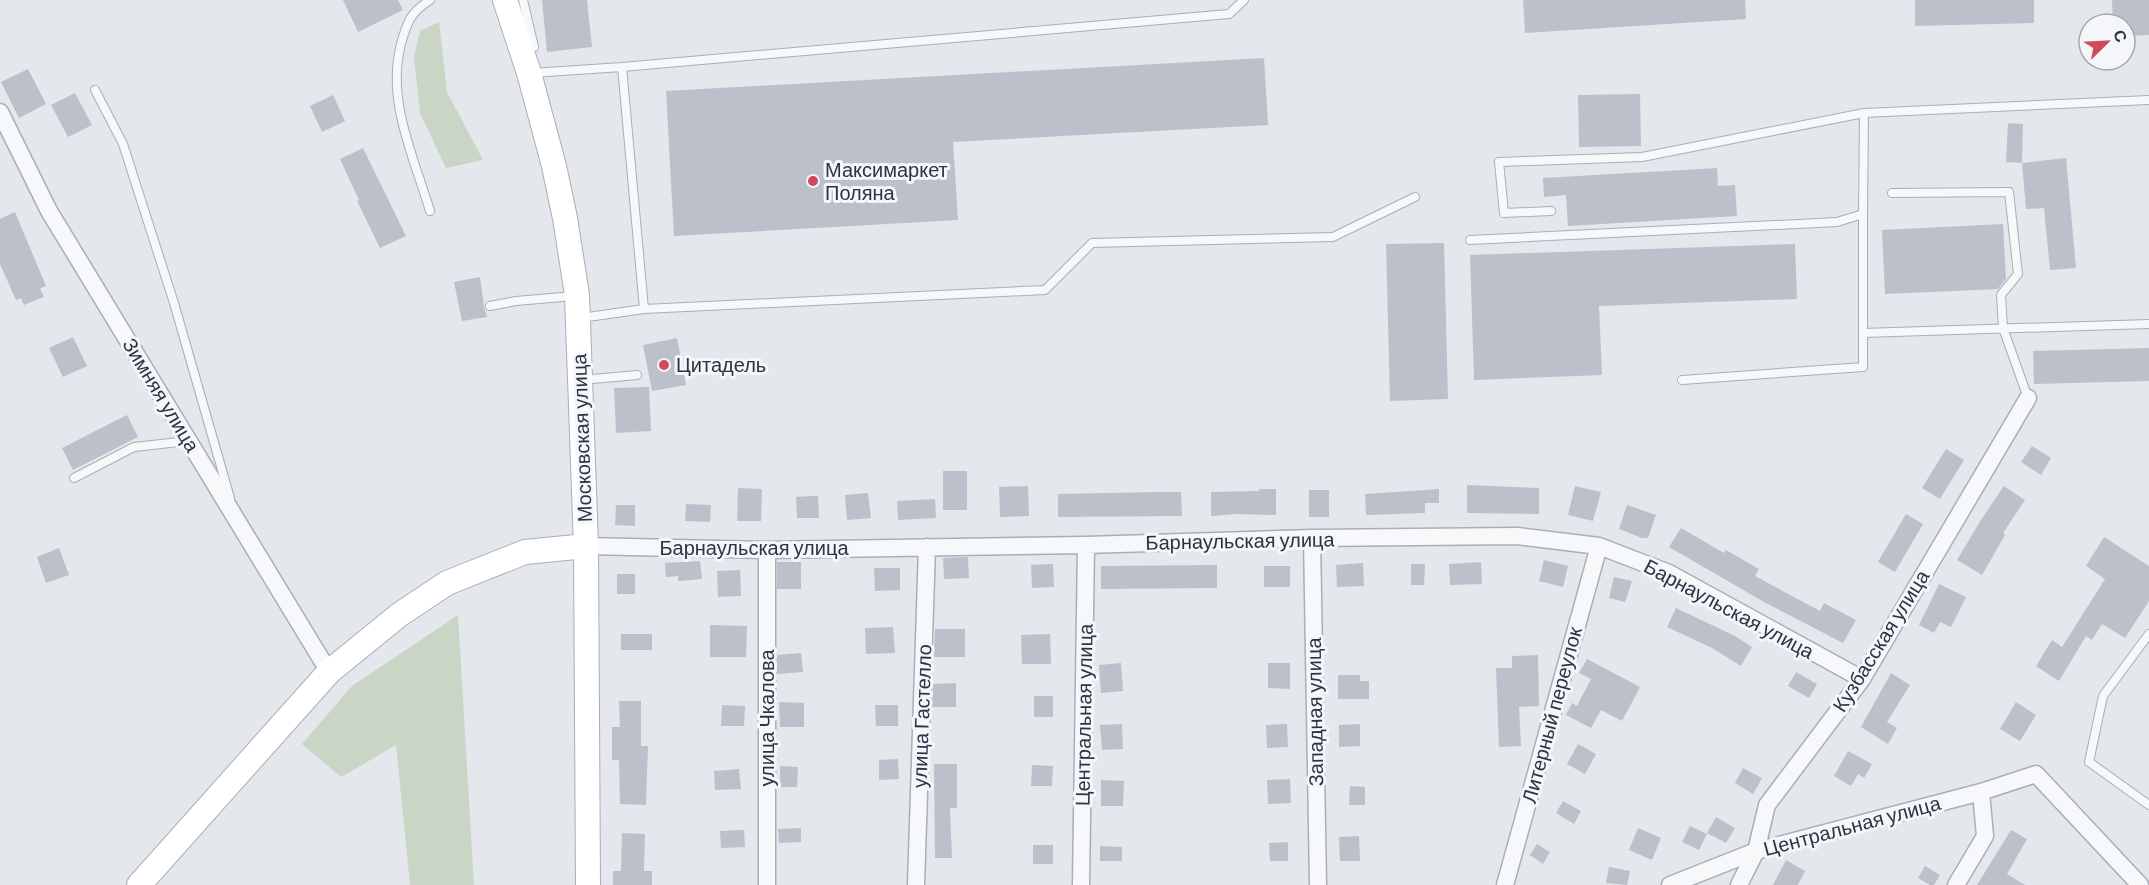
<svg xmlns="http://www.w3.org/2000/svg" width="2149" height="885" viewBox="0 0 2149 885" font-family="Barlow,sans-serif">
	<rect width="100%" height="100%" fill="#e4e7ec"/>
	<!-- green -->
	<path fill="#c9d6c5" d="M439,22L447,92L483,160L446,168L420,113L414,57L420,31Z
		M458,615L474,885H410L396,745L341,777L302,744L352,686Z"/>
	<!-- building -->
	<path fill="#bbc0ca" d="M343,0H398L403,10L358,32Z
		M542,0H587L592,47L547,52Z
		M1523,0H1745L1746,19L1525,33Z
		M1915,0H2034V23L1915,26Z
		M2112,0H2149V35L2125,36V24H2113Z
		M1264,58L1268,125L953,142L958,220L674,236L666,91Z
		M28,69L46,104L19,118L1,82Z
		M75,93L92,125L68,137L51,105Z
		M1640,94L1641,146L1579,147L1578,95Z
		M333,95L345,121L322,132L310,106Z
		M2008,123L2023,124L2022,163L2006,162Z
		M363,148L406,236L380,248L357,201L359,200L340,159Z
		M2066,158L2076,268L2050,270L2044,208L2026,209L2022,163Z
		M1717,168L1718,186L1735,185L1737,216L1568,226L1566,195L1544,197L1543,178Z
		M15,212L46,286L40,289L44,297L24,305L21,298L16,300L0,264V219Z
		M2003,224L2006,279L1998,289L1885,294L1882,230Z
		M1444,243L1448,399L1390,401L1386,244Z
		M1795,244L1797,299L1599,306L1602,375L1474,380L1470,255Z
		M480,277L484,307L487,317L462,321L454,282Z
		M73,337L87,366L63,377L49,348Z
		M677,338L686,385L652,391L643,345Z
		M2149,348V381L2034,384L2033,351Z
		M649,387L651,431L616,433L614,388Z
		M127,415L138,437L73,470L62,448Z
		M2032,446L2051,458L2041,475L2021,462Z
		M1946,449L1964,460L1940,499L1922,488Z
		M943,471H967V510H943Z
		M1467,485L1539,488V514L1467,513Z
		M1028,486L1029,516L1000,517L999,487Z
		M1575,486L1601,492L1593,521L1568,515Z
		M2004,486L2025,500L2003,533L2005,535L1982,575L1957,560L1981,520Z
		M738,488L762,489L761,521H737Z
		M1259,489H1276V515L1236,514L1211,516V492L1259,491Z
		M1439,489V503H1425V513L1366,515L1365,494Z
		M1309,490H1329V517H1309Z
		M1158,492H1181L1182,516L1058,517V494Z
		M868,493L871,518L847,520L845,495Z
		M812,496H818L819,518H797L796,497Z
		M935,499L936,518L898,520L897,501Z
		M686,504L711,505L710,522L685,521Z
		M616,505H635V526L615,525Z
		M1627,505L1656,515L1648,538H1642L1619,529Z
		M1906,514L1923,524L1895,572L1878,562Z
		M1681,528L1724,553L1726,550L1759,569L1755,576L1820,611L1824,603L1856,620L1843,643L1764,602L1669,547Z
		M2104,537L2149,566V601L2125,638L2102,624L2092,640L2086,636L2059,681L2036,666L2052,640L2062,647L2105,579L2086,566Z
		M59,548L69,575L46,583L37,557Z
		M968,557L969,578L944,579L943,558Z
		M1544,560L1568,566L1563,587L1539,581Z
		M700,561L702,579L678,581V576L666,577L665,563Z
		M777,562H801V589H777Z
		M1481,562L1482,584L1450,585L1449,564Z
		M1363,563L1364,586L1337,587L1336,565Z
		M1053,564L1054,587L1032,588L1031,565Z
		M1411,564H1425L1424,585H1411Z
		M1217,565V588L1101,589V566Z
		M1264,566H1290V587H1264Z
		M874,568H900V590L875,591Z
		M740,570L741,596L718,597L717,571Z
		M617,574H635V594H617Z
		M1614,577L1632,581L1625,602L1609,598Z
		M1939,584L1966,597L1951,627L1940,622L1934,633L1919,625Z
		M1676,608L1735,636L1752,647L1741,666L1712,648L1667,627Z
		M710,625L747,626L746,657H710Z
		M893,627L895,653L866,654L865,628Z
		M935,629H965V657H934Z
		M621,634H652V650H621Z
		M1050,634L1051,664H1022L1021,635Z
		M801,653L803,672L777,674V655Z
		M1538,655L1539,706L1519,707L1521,746L1499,747L1496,668H1512V656Z
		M1587,659L1640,687L1622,721L1601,710L1591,728L1566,715L1572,703L1577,706L1591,679L1579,673Z
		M1121,663L1123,691L1101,693L1099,665Z
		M1268,663H1290V689L1268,688Z
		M1796,672L1817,684L1809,698L1788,686Z
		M1891,673L1910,685L1887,722L1897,728L1888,744L1861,727Z
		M1338,675H1360V681H1369V699H1338Z
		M956,683V707H932L933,684Z
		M1034,696H1053V717H1034Z
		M619,701H641V746H648L646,805L620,804L619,760H612V727H620Z
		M779,702L804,703V727H780Z
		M2016,702L2036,715L2020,741L2000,729Z
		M722,705L745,706L744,726H721Z
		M875,705H898V726H876Z
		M1122,724L1123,749L1102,750L1100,725Z
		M1287,724L1288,747L1267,748L1266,725Z
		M1360,724V746L1339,747V725Z
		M1578,744L1596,754L1585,774L1567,764Z
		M1848,751L1872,764L1864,778L1858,774L1851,786L1834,776Z
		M898,759L899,779L879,780V760Z
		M934,764H957V808H950L952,858H935Z
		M1032,765L1053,766L1052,786H1031Z
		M780,766L798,767L797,787H780Z
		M1743,768L1762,778L1753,794L1735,783Z
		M739,769L741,789L715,790L714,771Z
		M1290,779L1291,803L1268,804L1267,780Z
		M1101,780L1124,781L1123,806H1101Z
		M1350,786L1365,787V805H1349Z
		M1563,801L1581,811L1574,824L1556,813Z
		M1716,817L1735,828L1726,843L1707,833Z
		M1690,826L1707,834L1699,850L1682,842Z
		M801,828V842L779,843L778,829Z
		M1638,828L1661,838L1652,860L1629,850Z
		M744,830L745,847L721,848L720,831Z
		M2011,830L2027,839L2007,874L2025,885H1977Z
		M622,833L645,834L644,871H652V885H613V871H621Z
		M1359,836L1360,861H1340L1339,837Z
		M1288,842V861H1270L1269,843Z
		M1537,844L1550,852L1543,864L1530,855Z
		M1033,845H1053V864H1033Z
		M1100,846L1122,847V861H1100Z
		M1786,860L1805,871L1798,885H1773Z
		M1925,866L1940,875L1934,885H1930L1918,878Z
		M1609,867L1630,871L1627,885L1606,883Z"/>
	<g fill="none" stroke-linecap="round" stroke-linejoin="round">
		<!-- lane casing -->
		<g stroke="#a9aeb7" stroke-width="10">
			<path id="lane" d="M523,0L534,47
				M622,67L644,309
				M532,73L622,67L1229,14L1244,0
				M95,90L123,144L174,303L230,498
				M1892,193L2009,192L2018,274L2001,295L2003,328L2028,398
				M430,211C414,157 386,101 401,44C407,22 410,13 430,0
				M1551,211L1504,213L1499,162L1642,157L1864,113L2149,100
				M1470,240L1837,222L1863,214L1864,113
				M490,306L516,301L574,296
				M581,318L644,309L1045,290L1092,243L1333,237L1415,197
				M1863,333L2149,324
				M581,380L637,375
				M1682,380L1863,367V214
				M74,478L134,447L188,441
				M2149,634L2103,696L2089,762L2149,805"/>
		</g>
		<!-- street casing -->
		<g stroke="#a9aeb7" stroke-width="19">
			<path id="street" d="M0,112L49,211L329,672
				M1312,538L1318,885
				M586,546L767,550L1086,545L1312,538L1517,536L1599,546L1669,573L1862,679
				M767,550V885
				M916,885L927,547
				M1081,885L1086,545
				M1505,885L1599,546
				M1670,885L1756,851L1981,792L2036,774L2140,885
				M1739,885L1756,851L1767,805L1862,679L2028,398
				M1956,885L1985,836L1981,792"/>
		</g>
		<!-- secondary casing -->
		<g stroke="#a9aeb7" stroke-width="26">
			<path id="secondary" d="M505,0L529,73L554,166L565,218L577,295L586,546L588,885
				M139,885L329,672L399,615L447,583L525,552L586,546"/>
		</g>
		<!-- lane -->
		<use href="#lane" stroke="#f7f8fa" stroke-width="8"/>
		<!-- street -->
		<use href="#street" stroke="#f7f8fa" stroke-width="16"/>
		<!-- secondary -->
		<use href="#secondary" stroke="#fff" stroke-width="24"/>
	</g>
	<!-- markers -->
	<g fill="#d1495b" stroke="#f4f6f9" stroke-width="2">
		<circle cx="813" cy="181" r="6"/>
		<circle cx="664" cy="365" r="6"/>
	</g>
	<g text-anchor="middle" stroke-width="6" stroke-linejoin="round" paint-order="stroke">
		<!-- poi labels -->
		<g font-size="20" fill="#2b3445" stroke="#f4f6f9" text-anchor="start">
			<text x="825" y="177">Максимаркет<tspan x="825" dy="23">Поляна</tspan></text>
			<text x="676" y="372">Цитадель</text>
		</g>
		<!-- street labels -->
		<g font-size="20" fill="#2b3445" stroke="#f4f6f9">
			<text transform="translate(161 395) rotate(59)" y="7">Зимняя улица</text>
			<text transform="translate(582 438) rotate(-92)" y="7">Московская улица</text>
			<text transform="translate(1240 541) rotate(-1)" y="7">Барнаульская улица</text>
			<text x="754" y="555">Барнаульская улица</text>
			<text transform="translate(1729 609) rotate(28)" y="7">Барнаульская улица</text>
			<text transform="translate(1881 641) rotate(-58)" y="7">Кузбасская улица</text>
			<text transform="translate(1315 712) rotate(-91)" y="7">Западная улица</text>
			<text transform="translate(1084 715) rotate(-89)" y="7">Центральная улица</text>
			<text transform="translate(1552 715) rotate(-75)" y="7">Литерный переулок</text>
			<text transform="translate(922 716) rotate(-88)" y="7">улица Гастелло</text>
			<text transform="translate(767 718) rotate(-90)" y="7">улица Чкалова</text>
			<text transform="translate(1852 826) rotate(-15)" y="7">Центральная улица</text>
		</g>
	</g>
	<!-- north arrow -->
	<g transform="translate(2107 42) rotate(66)"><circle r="28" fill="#f4f6f9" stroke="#a4a8b1" stroke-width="1.5"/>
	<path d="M0-4.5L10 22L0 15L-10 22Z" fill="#d1495b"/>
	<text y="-9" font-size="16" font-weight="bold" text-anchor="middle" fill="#2b3445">С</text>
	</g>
</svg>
